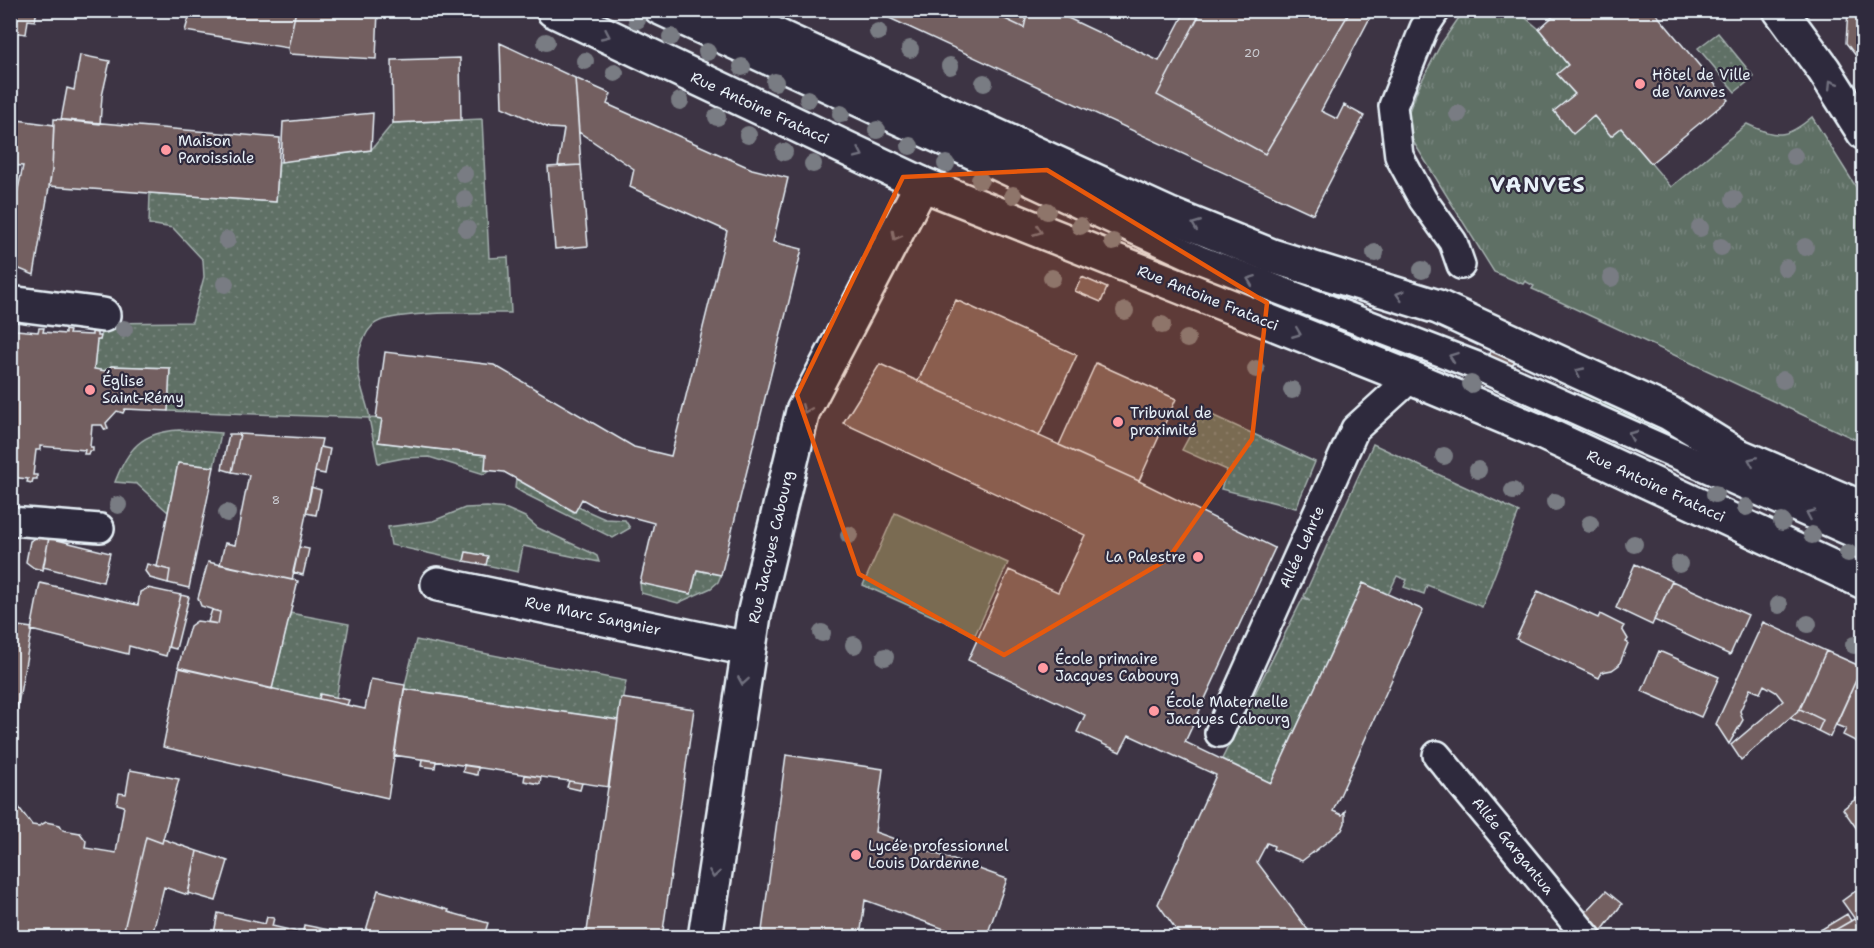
<svg xmlns="http://www.w3.org/2000/svg" width="1874" height="948" viewBox="0 0 1874 948" font-family="'Shantell Sans',sans-serif">
	<defs>
		<pattern id="grass-dots" width="8" height="8" patternUnits="userSpaceOnUse" patternTransform="scale(1.5)"><rect width="8" height="8" fill="#5f6f65"/><path d="M2 2h.1M6 6h.1" fill="none" stroke="#76847c" stroke-width="1.8" stroke-linecap="round"/></pattern>
		<pattern id="park-tufts" width="24" height="20" patternUnits="userSpaceOnUse" patternTransform="scale(1.5)"><rect width="24" height="20" fill="#5f6f65"/><path d="M3 7l-1-3M5 7V3M7 7l1-3M15 17l-1-3M17 17v-4M19 17l1-3" fill="none" stroke="#76847c"/></pattern>
	</defs>
	<rect width="100%" height="100%" fill="#3d3444"/>
	<filter id="ink" filterUnits="userSpaceOnUse"><feTurbulence type="fractalNoise" baseFrequency=".0167" numOctaves="2"/><feDisplacementMap in="SourceGraphic" scale="12" xChannelSelector="R" yChannelSelector="G"/><feConvolveMatrix kernelMatrix="1 2 1 2 8 2 1 2 1" color-interpolation-filters="sRGB"/></filter>
	<g filter="url(#ink)">
		<!-- grass -->
		<path fill="url(#grass-dots)" stroke="#a4b0ae" stroke-width="1.5" d="M1718,33L1754,77L1735,92L1698,48Z
			M482,119L489,258L508,257L511,313C485,313 390,310 373,325C365,333 360,347 358,358C356,378 366,399 370,418L382,419L379,442L486,455L485,470H492L484,474L429,457L404,458L378,463L369,418L168,411L170,368L111,366L105,371L94,369L97,340H100L102,323L192,322L204,277L203,260L173,228L149,224L150,193L276,202L279,162L371,150L393,123Z
			M1585,386L1670,423L1729,466L1578,400Z
			M1203,411L1315,462L1296,508L1221,489L1227,470L1182,450Z
			M179,430L221,433L214,467L178,463L168,512L137,484L115,482C128,448 142,432 179,430Z
			M1373,444L1519,512L1482,607L1427,585L1424,594L1404,587L1407,580L1397,576L1388,595L1363,583L1271,783L1222,759L1303,598L1310,600L1304,596Z
			M516,479L574,512L578,507L605,519L625,520L630,528L613,538L523,493L515,488Z
			M487,507L507,509L525,517L538,528L592,553L597,556L599,562L523,546L518,572L486,565L487,556L466,552L464,561L391,545L388,527L433,521L465,508Z
			M697,570L721,575L718,582L711,588L678,603L641,593L640,582L691,594Z
			M290,613L349,624L336,698L320,694L319,699L272,689Z
			M416,640L626,681L618,720L404,689Z"/>
		<!-- park -->
		<path fill="url(#park-tufts)" stroke="#a4b0ae" stroke-width="1.5" d="M1516,10L1539,29L1568,65L1557,74L1575,94L1554,111L1573,133L1594,116L1611,136L1621,128L1671,187L1747,124C1777,138 1786,139 1812,117L1863,198V443L1537,291L1532,289L1534,286L1525,281L1523,284L1494,272L1411,138L1409,111L1418,88L1441,44L1458,19L1466,11Z"/>
		<!-- pitch -->
		<path fill="#5f6f65" stroke="#a4b0ae" stroke-width="1.5" d="M895,513L1008,563L975,635L863,585Z"/>
		<!-- building -->
		<path fill="#735e60" stroke="#e8f1f8" stroke-width="1.5" d="M10,10H37L35,21L28,20L26,34L12,32L10,41Z
			M191,10H296L288,48L185,31Z
			M296,10H378L376,59L289,54L288,48Z
			M872,10H1051L1159,61L1186,10H1374L1321,111L1337,119L1344,105L1364,116L1313,214Z
			M986,10H1028L1024,28Z
			M1202,10H1351L1265,154L1157,95Z
			M1560,10H1653L1728,100L1651,163L1621,128L1611,136L1594,116L1573,134L1554,111L1575,94L1557,74L1568,65L1539,29Z
			M1848,10H1864V66L1846,43Z
			M500,43L575,78L581,165L558,166L564,129L549,128L502,107Z
			M80,55L110,61L102,96L100,124L61,120L67,88L74,90Z
			M460,58L461,120L393,123L392,60Z
			M575,78L611,94L607,104L752,169L788,178L773,242L802,249L721,575L697,570L691,594L640,583L654,523L598,508L582,499L575,512L504,472L485,470L486,455L378,442L382,419L376,418L385,352L494,365L634,447L671,456L727,231L630,187L634,169L579,132Z
			M373,113L371,150L281,162L283,122Z
			M10,119L54,125L52,170L34,275L10,265V202L15,203L23,166L10,165Z
			M54,119L280,138L276,202L49,186L52,170Z
			M581,165L588,246L555,249L548,167Z
			M1082,277L1107,288L1101,302L1075,291Z
			M956,300L1077,355L1039,436L918,381Z
			M12,326L16,327V330L38,332L39,328H44L43,332L65,334V330L70,331L69,334L92,335V332L97,333V336H101L100,340H97L94,369L105,371L111,366L170,368L168,411L125,409L123,413L117,411L106,423L108,429L105,430L102,425H92L90,447H93V451H89L88,454H84L85,450L40,446V450H36L33,475H37V479H33L32,483L27,482L28,479L10,477Z
			M1492,347L1517,358L1512,366L1488,356Z
			M1096,363L1176,399L1139,481L1059,445Z
			M880,364L1139,481L1275,548L1185,742L1271,783L1363,583L1423,610L1333,811L1342,815L1345,811V823L1342,830L1302,861L1273,849L1274,846L1267,843L1257,862L1314,938H1182L1158,904L1216,775L1129,735L1120,752L1077,732L1085,715L968,660L1009,570L1058,592L1085,535L843,423Z
			M229,434H240L232,472L222,469Z
			M240,434L322,439L292,580L220,564L225,543L235,545L249,475L232,472Z
			M320,447L330,449L325,474L315,472Z
			M178,463L214,467L189,588L168,583L170,570L157,567Z
			M311,487L321,490L316,515L306,513Z
			M41,535L49,537L43,570L34,568L26,562L30,541Z
			M49,538L110,553L103,582L43,567Z
			M299,547L309,549L303,575L293,572Z
			M466,552L488,556L486,565L464,561Z
			M208,562L298,581L272,689L178,667L190,626L197,621L218,624L220,612L201,606L198,598Z
			M147,564L170,570L168,583L150,578L145,571Z
			M1635,564L1672,581L1652,625L1616,608Z
			M1672,581L1748,615L1730,655L1654,620Z
			M40,583L138,605L140,592L148,588L181,595L166,656L129,646L128,654L31,630Z
			M1538,591L1598,618L1600,614L1624,626L1622,629L1628,639L1626,642L1628,643L1619,665L1612,670L1602,672L1599,678L1516,639Z
			M181,595L189,597L176,649L168,647Z
			M212,610L220,612L218,624L208,622Z
			M1763,622L1826,651L1800,709L1741,760L1731,745L1783,701L1776,692L1764,685L1760,693L1750,689L1740,711L1743,720L1729,744L1716,724Z
			M10,625L32,628L16,715L10,714Z
			M1659,651L1719,677L1701,717L1642,691Z
			M1826,651L1862,667L1830,737L1818,731L1823,720L1800,709Z
			M1862,667L1864,668V738L1861,737L1859,743L1843,735L1846,729L1836,725Z
			M179,668L365,709L371,679L405,685L388,798L163,747Z
			M404,689L618,720L609,787L394,755Z
			M320,694L349,700L347,705L319,699Z
			M621,698L694,709L662,938H586Z
			M1800,709L1823,720L1818,731L1790,718Z
			M786,755L883,769L875,832L1007,879L986,938H969L865,900L860,938H761Z
			M422,759L436,761L435,768L421,766Z
			M464,765L478,767L477,775L463,772Z
			M130,770L179,779L162,843L146,837L122,938H58L10,929V789H13L11,797L32,825L39,826L46,822L60,825L63,830L80,833L86,841L85,848L116,853L124,806L117,804L119,793L126,794Z
			M525,775L541,777L540,784L524,781Z
			M569,781L582,783L580,790L567,787Z
			M1862,794L1864,796V839L1843,809Z
			M146,837L162,843L163,839L197,851L188,895L164,887L152,936L164,938H122Z
			M197,851L228,861L216,901L188,893Z
			M1864,885V932L1842,901Z
			M378,890L449,910L448,912L488,923L484,936L489,938L364,937Z
			M1606,891L1622,904L1600,933L1584,914Z
			M218,913L265,924L267,917L274,918L272,926L303,933L302,938H213Z
			M1847,914L1851,921L1821,938H1807Z
			M1854,919L1864,932V938H1821Z
			M304,925L355,935V938H302Z
			M18,931L36,934L31,938H23Z"/>
		<g fill="none" stroke-linecap="round" stroke-linejoin="round">
			<!-- lane casing -->
			<g stroke="#e8f1f8" stroke-width="32">
				<path id="lane" d="M658,10L1198,259L1477,366L1864,538
					M1436,10L1424,28L1393,106L1399,156L1423,200L1453,242L1461,265
					M10,521L100,528
					M1219,733L1355,429L1411,378
					M1437,755L1588,938"/>
			</g>
			<!-- street casing -->
			<g stroke="#e8f1f8" stroke-width="38">
				<path id="street" d="M1780,10L1824,70L1864,133
					M10,303L103,315
					M438,584L748,649
					M705,938L754,615L803,411L922,184"/>
			</g>
			<!-- secondary casing -->
			<g stroke="#e8f1f8" stroke-width="38">
				<path id="secondary" d="M553,10L922,184L1411,378L1543,433L1864,582
					M720,10L1168,214L1272,256L1438,307L1669,413L1737,455L1864,509"/>
			</g>
			<!-- lane -->
			<use href="#lane" stroke="#2f2a3d" stroke-width="27"/>
			<!-- street -->
			<use href="#street" stroke="#2f2a3d" stroke-width="33"/>
			<!-- secondary -->
			<use href="#secondary" stroke="#2f2a3d" stroke-width="33"/>
		</g>
		<!-- trees -->
		<g fill="#797c83">
			<circle cx="637" cy="20" r="9"/>
			<circle cx="878" cy="32" r="9"/>
			<circle cx="671" cy="37" r="9"/>
			<circle cx="546" cy="42" r="9"/>
			<circle cx="910" cy="49" r="9"/>
			<circle cx="707" cy="52" r="9"/>
			<circle cx="585" cy="61" r="9"/>
			<circle cx="950" cy="66" r="9"/>
			<circle cx="742" cy="67" r="9"/>
			<circle cx="615" cy="73" r="9"/>
			<circle cx="775" cy="82" r="9"/>
			<circle cx="984" cy="83" r="9"/>
			<circle cx="808" cy="99" r="9"/>
			<circle cx="680" cy="101" r="9"/>
			<circle cx="841" cy="114" r="9"/>
			<circle cx="1458" cy="114" r="9"/>
			<circle cx="717" cy="117" r="9"/>
			<circle cx="877" cy="130" r="9"/>
			<circle cx="748" cy="135" r="9"/>
			<circle cx="910" cy="146" r="9"/>
			<circle cx="784" cy="152" r="9"/>
			<circle cx="1794" cy="156" r="9"/>
			<circle cx="813" cy="164" r="9"/>
			<circle cx="946" cy="164" r="9"/>
			<circle cx="464" cy="174" r="9"/>
			<circle cx="980" cy="180" r="9"/>
			<circle cx="1013" cy="195" r="9"/>
			<circle cx="465" cy="199" r="9"/>
			<circle cx="1734" cy="199" r="9"/>
			<circle cx="1047" cy="211" r="9"/>
			<circle cx="1080" cy="226" r="9"/>
			<circle cx="1700" cy="228" r="9"/>
			<circle cx="467" cy="229" r="9"/>
			<circle cx="227" cy="240" r="9"/>
			<circle cx="1113" cy="242" r="9"/>
			<circle cx="1721" cy="247" r="9"/>
			<circle cx="1805" cy="247" r="9"/>
			<circle cx="1375" cy="253" r="9"/>
			<circle cx="1786" cy="268" r="9"/>
			<circle cx="1422" cy="270" r="9"/>
			<circle cx="1052" cy="278" r="9"/>
			<circle cx="1611" cy="278" r="9"/>
			<circle cx="225" cy="284" r="9"/>
			<circle cx="1125" cy="311" r="9"/>
			<circle cx="1162" cy="325" r="9"/>
			<circle cx="124" cy="329" r="9"/>
			<circle cx="1187" cy="339" r="9"/>
			<circle cx="1256" cy="369" r="9"/>
			<circle cx="1783" cy="380" r="9"/>
			<circle cx="1471" cy="384" r="9"/>
			<circle cx="1292" cy="390" r="9"/>
			<circle cx="1444" cy="456" r="9"/>
			<circle cx="1478" cy="470" r="9"/>
			<circle cx="1513" cy="491" r="9"/>
			<circle cx="1715" cy="494" r="9"/>
			<circle cx="1555" cy="502" r="9"/>
			<circle cx="118" cy="505" r="9"/>
			<circle cx="1746" cy="507" r="9"/>
			<circle cx="227" cy="513" r="9"/>
			<circle cx="1782" cy="522" r="9"/>
			<circle cx="1590" cy="524" r="9"/>
			<circle cx="849" cy="535" r="9"/>
			<circle cx="1812" cy="535" r="9"/>
			<circle cx="1634" cy="544" r="9"/>
			<circle cx="1848" cy="553" r="9"/>
			<circle cx="1679" cy="564" r="9"/>
			<circle cx="1779" cy="605" r="9"/>
			<circle cx="1808" cy="624" r="9"/>
			<circle cx="822" cy="633" r="9"/>
			<circle cx="854" cy="645" r="9"/>
			<circle cx="1854" cy="645" r="9"/>
			<circle cx="885" cy="657" r="9"/>
		</g>
		<!-- one-way arrows -->
		<defs><path id="oneway-chevron" d="M-2-3.5L2.5 0L-2 3.5" fill="none" stroke-width="1.6" stroke-linecap="round" stroke-linejoin="round" transform="scale(1.5)"/></defs>
		<g stroke="#70707e">
			<use href="#oneway-chevron" transform="translate(606 35) rotate(25)"/>
			<use href="#oneway-chevron" transform="translate(1832 84) rotate(-122)"/>
			<use href="#oneway-chevron" transform="translate(859 154) rotate(25)"/>
			<use href="#oneway-chevron" transform="translate(1196 225) rotate(-158)"/>
			<use href="#oneway-chevron" transform="translate(1038 231) rotate(22)"/>
			<use href="#oneway-chevron" transform="translate(896 236) rotate(118)"/>
			<use href="#oneway-chevron" transform="translate(1251 280) rotate(-159)"/>
			<use href="#oneway-chevron" transform="translate(1400 295) rotate(-163)"/>
			<use href="#oneway-chevron" transform="translate(1297 333) rotate(22)"/>
			<use href="#oneway-chevron" transform="translate(1453 357) rotate(-160)"/>
			<use href="#oneway-chevron" transform="translate(1579 372) rotate(-155)"/>
			<use href="#oneway-chevron" transform="translate(806 409) rotate(112)"/>
			<use href="#oneway-chevron" transform="translate(1632 435) rotate(-156)"/>
			<use href="#oneway-chevron" transform="translate(1752 461) rotate(-157)"/>
			<use href="#oneway-chevron" transform="translate(1810 514) rotate(-156)"/>
			<use href="#oneway-chevron" transform="translate(743 681) rotate(99)"/>
			<use href="#oneway-chevron" transform="translate(714 874) rotate(99)"/>
		</g>
	</g>
	<!-- marked area -->
	<path fill="#e8590c" fill-opacity="0.2" stroke="#e8590c" stroke-width="4.5" stroke-linejoin="round" d="M1047,170L1267,303L1252,439L1168,559L1004,655L859,574L797,395L903,177Z"/>
	<!-- markers -->
	<g fill="#ff9aa2" stroke="#2f2a3d" stroke-width="2">
		<circle cx="1640" cy="84" r="6"/>
		<circle cx="166" cy="150" r="6"/>
		<circle cx="90" cy="390" r="6"/>
		<circle cx="1118" cy="422" r="6"/>
		<circle cx="1198" cy="557" r="6"/>
		<circle cx="1043" cy="668" r="6"/>
		<circle cx="1154" cy="711" r="6"/>
		<circle cx="856" cy="855" r="6"/>
	</g>
	<g text-anchor="middle" stroke-width="4.5" stroke-linejoin="round" paint-order="stroke">
		<!-- number labels -->
		<g font-size="12" fill="#cbccd2">
			<text x="1252" y="57">20</text>
			<text x="276" y="504">8</text>
		</g>
		<!-- poi labels -->
		<g font-size="15" fill="#e8f1f8" stroke="#2f2a3d" text-anchor="start">
			<text x="1652" y="80">Hôtel de Ville<tspan x="1652" dy="17">de Vanves</tspan></text>
			<text x="178" y="146">Maison<tspan x="178" dy="17">Paroissiale</tspan></text>
			<text x="102" y="386">Église<tspan x="102" dy="17">Saint-Rémy</tspan></text>
			<text x="1130" y="418">Tribunal de<tspan x="1130" dy="17">proximité</tspan></text>
			<text x="1186" y="562" text-anchor="end">La Palestre</text>
			<text x="1055" y="664">École primaire<tspan x="1055" dy="17">Jacques Cabourg</tspan></text>
			<text x="1166" y="707">École Maternelle<tspan x="1166" dy="17">Jacques Cabourg</tspan></text>
			<text x="868" y="851">Lycée professionnel<tspan x="868" dy="17">Louis Dardenne</tspan></text>
		</g>
		<!-- street labels -->
		<g font-size="15" fill="#e8f1f8" stroke="#2f2a3d">
			<text transform="translate(760 108) rotate(25)" y="5">Rue Antoine Fratacci</text>
			<text transform="translate(1208 298) rotate(22)" y="5">Rue Antoine Fratacci</text>
			<text transform="translate(1656 486) rotate(25)" y="5">Rue Antoine Fratacci</text>
			<text transform="translate(771 547) rotate(-77)" y="5">Rue Jacques Cabourg</text>
			<text transform="translate(1302 547) rotate(-66)" y="5">Allée Lehrte</text>
			<text transform="translate(593 616) rotate(12)" y="5">Rue Marc Sangnier</text>
			<text transform="translate(1513 846) rotate(51)" y="5">Allée Gargantua</text>
		</g>
		<!-- district labels -->
		<g font-size="21" font-weight="bold" letter-spacing="1.5" fill="#e8f1f8" stroke="#2f2a3d">
			<text x="1538" y="192">VANVES</text>
		</g>
	</g>
	<!-- margin -->
	<rect width="1874" height="948" fill="none" stroke="#2f2a3d" stroke-width="36"/>
	<rect x="18" y="18" width="1838" height="912" fill="none" stroke="#e8f1f8" stroke-width="2" filter="url(#ink)"/>
</svg>
